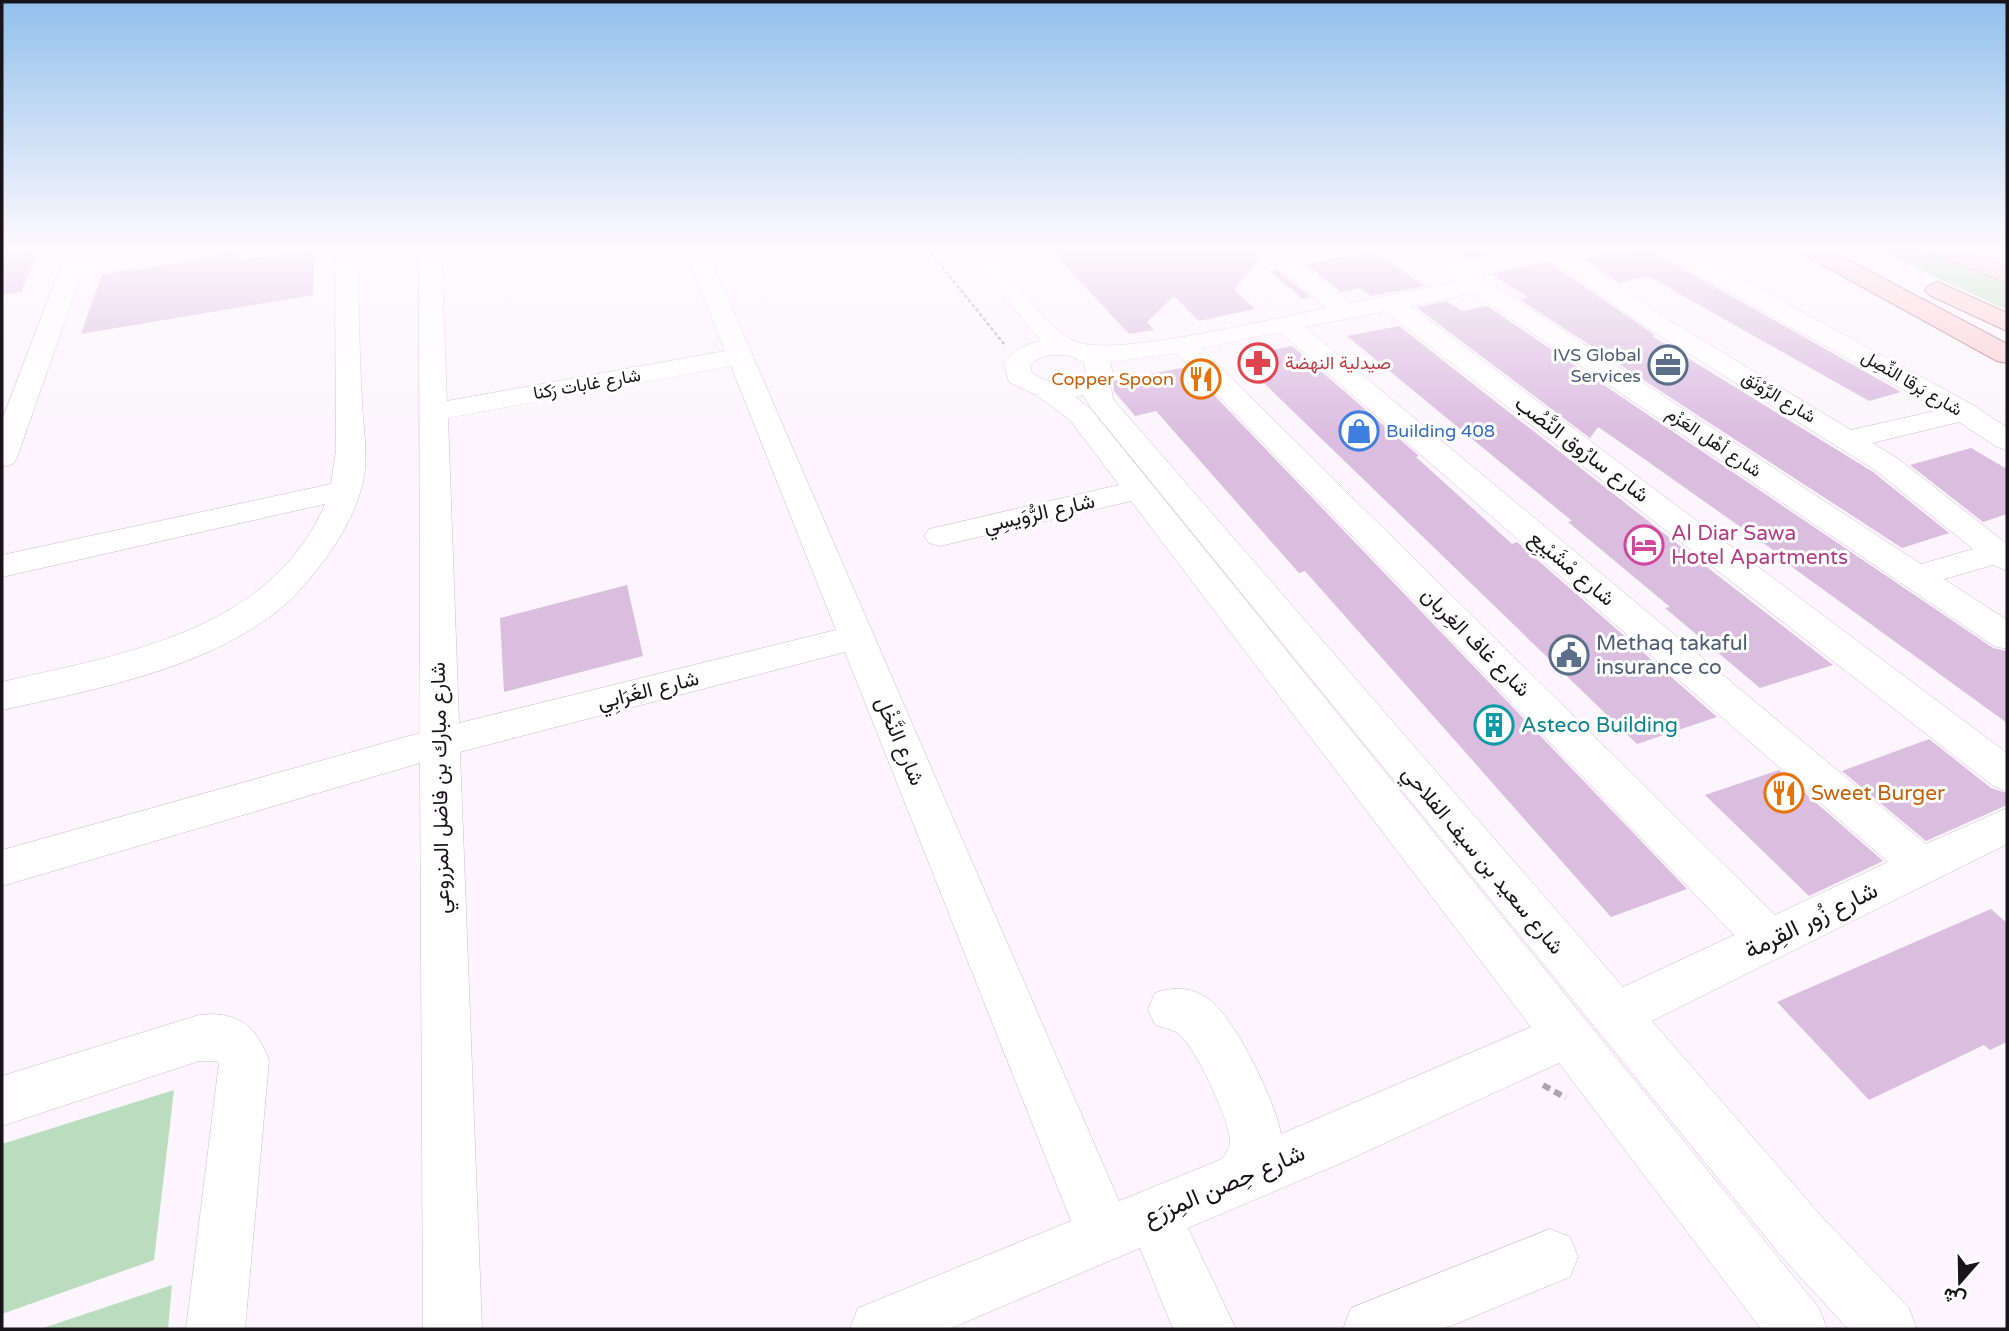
<svg xmlns="http://www.w3.org/2000/svg" width="2009" height="1331" viewBox="0 0 2009 1331" font-family="'Varela Round',Vazirmatn,sans-serif">
	<rect width="100%" height="100%" fill="#fcf5fd"/>
	<!-- green -->
	<path fill="#bcdcbf" d="M1873,248H1919L2007,285V310Z
		M174,1090L154,1260L2,1314V1144Z
		M172,1285L168,1329H40Z"/>
	<!-- building -->
	<path fill="#dbbde0" d="M40,248L21,292L2,295V252Z
		M222,248H239L240,260L315,248L313,295L81,334L102,274L209,258L218,254Z
		M1049,248H1254L1262,256L1234,290L1255,309L1199,321L1174,296L1147,322L1154,330L1129,334Z
		M1449,248H1523L1467,259Z
		M1636,248H1654L1659,255L1901,392L1869,401L1648,276L1619,283L1584,258Z
		M1374,251L1425,286L1371,296L1360,288L1341,292L1306,264Z
		M1547,261L1655,335L1652,336L1873,472L1949,533L1902,548L1519,299L1528,297L1490,274Z
		M1278,270L1311,298L1303,299L1269,271Z
		M1447,301L1462,311L1487,306L1993,648L2007,651V723L1773,553L1776,552L1630,449L1598,427L1590,438L1416,307Z
		M1399,326L1712,571L1833,665L1760,688L1665,608L1670,607L1568,522L1572,521L1347,336Z
		M1292,346L1419,456L1416,457L1512,544L1517,542L1717,717L1637,744L1237,357Z
		M1187,367L1687,889L1611,917L1305,571L1299,573L1156,411L1135,416L1114,391L1113,381Z
		M1971,448L2007,469V514L1983,522L1910,465Z
		M627,585L643,656L504,692L500,618Z
		M1929,739L1991,788L2007,793V805L1926,841L1842,771Z
		M1779,770L1798,787L1883,861L1809,896L1705,795Z
		M1991,909L2007,923V1042L1990,1050L1984,1045L1869,1100L1777,1002Z"/>
	<g fill="none" stroke-linecap="round" stroke-linejoin="round">
		<!-- minor casing -->
		<g stroke="#c9bdcb" stroke-width="1">
			<path id="minor" d="M68,248H90L86,260L166,248H219L216,253L208,255L81,274L17,458L13,464L2,467V420Z
				M335,248H357C359,299 359,351 362,402C363,427 368,451 364,477C358,507 344,533 326,558C310,579 293,600 271,616C196,671 92,690 2,710V682C122,654 270,632 325,504L2,577V555L331,484L336,450Z
				M419,248H441L447,401L725,351L684,248H706L1119,1201L1222,1159C1227,1152 1230,1148 1230,1139C1228,1118 1194,1042 1176,1032C1170,1029 1161,1027 1155,1025L1148,1009L1155,993C1174,986 1194,987 1211,1001C1237,1022 1275,1101 1281,1134L1531,1027L1131,501L940,546L929,543L924,536L929,529L1119,485L1070,420L1036,395L1009,382L1004,364C1014,349 1024,345 1041,341L964,248H987C1007,272 1047,329 1074,341C1113,359 1277,317 1327,308L1256,248H1281L1351,303L1456,282L1416,255L1379,253L1376,248H1436L1460,263L1534,248H1575L1571,253L1669,320L1851,430L1939,410L1660,253L1657,248H1684L1975,406L2007,428V450L1997,447L1959,422L1872,443L1897,458L2007,544V571L1993,565L1944,579L2007,620V649L1994,646L1473,293L1410,306L2007,753V791L1993,786L1385,311L1305,327L1926,844L2007,808V844L1652,1021L1822,1217L1909,1308L1917,1329H1848L1782,1257L1091,408L1083,395L1075,397L1090,408L1819,1308L1827,1329H1761L1559,1063L1346,1161L1188,1228L1236,1329H1173L1140,1248L949,1329H850L858,1308L1071,1221L845,652L460,752L482,1329H423L420,763L2,886V850L420,733ZM1548,258L1651,330L1875,470L1973,549L1921,564L1476,274ZM1280,332L1888,862L1775,915L1201,348ZM1177,353L1734,935L1623,987L1113,399L1110,380L1113,374L1110,362ZM1059,355L1071,356L1083,362L1086,372C1070,386 1049,385 1032,373L1030,365C1039,357 1047,355 1059,355ZM731,366L836,630L459,723L448,418Z
				M214,1014C248,1017 257,1032 269,1060L245,1329H186L219,1063L217,1061H199L2,1126V1076L199,1015Z
				M1550,1229L1570,1237L1578,1257L1570,1277L1443,1329H1343L1351,1308Z"/>
		</g>
		<!-- major casing -->
		<g stroke="#a8767e" stroke-width="2">
			<path id="major" d="M1797,248H1826L2007,344V363L1997,361L1801,253Z
				M1929,248H1960L2007,267V283L1933,253Z
				M1938,282L2007,313V331L1929,295L1925,290L1929,285Z"/>
		</g>
		<!-- path-far1 -->
		<path stroke="#aaa4ab" stroke-width="2.5" stroke-dasharray="3.5 2.5" stroke-linecap="butt" d="M927,248L1004,344"/>
		<!-- path -->
		<path stroke="#aaa4ab" stroke-width="6" stroke-dasharray="8 5" stroke-linecap="butt" d="M1543,1085L1566,1098"/>
		<!-- minor -->
		<use href="#minor" fill="#fff" fill-rule="evenodd"/>
		<!-- major -->
		<use href="#major" fill="#faccd2" fill-rule="evenodd"/>
	</g>
	<!-- sky -->
	<linearGradient id="sky" x2="0" y2="1"><stop stop-color="#92c0ec"/><stop offset="0.57" stop-color="#fefafe"/><stop offset="1" stop-color="#fefafe" stop-opacity="0"/></linearGradient>
	<rect width="2009" height="434" fill="url(#sky)"/>
	<!-- icons -->
	<defs>
		<g id="pharmacy-ring" transform="scale(2.0125)"><circle r="9.5" fill="#fff" stroke="#e0444e" stroke-width="1.5"/><path d="M-2-6h4v4h4v4h-4v4h-4v-4h-4v-4h4Z" fill="#e0444e"/></g>
		<g id="office-ring" transform="scale(2.0125)"><circle r="9.5" fill="#fff" stroke="#5c6f8a" stroke-width="1.5"/><path d="M-6-3h4V-5.5h4V-3h4V5H-6ZM-1-4.5V-3h2v-1.5ZM-6 0V1H6V0Z" fill="#5c6f8a"/></g>
		<g id="restaurant-ring" transform="scale(2.0125)"><circle r="9.5" fill="#fff" stroke="#e8710a" stroke-width="1.5"/><path d="M-5-6h1v4h1v-4h1v4h1v-4h1v5L-1.5 .5V6h-2V.5L-5-1ZM5-6V6H3V1.5H1.5Q1.5-4 5-6Z" fill="#e8710a"/></g>
		<g id="shop-ring" transform="scale(2.0125)"><circle r="9.5" fill="#fff" stroke="#3f7fe0" stroke-width="1.5"/><path d="M-5-2.5h2.3a2.7 3.5 0 0 1 5.4 0H5L5.5 6h-11ZM-1.5-2.5h3a1.5 2.3 0 0 0-3 0Z" fill="#3f7fe0"/></g>
		<g id="hotel-ring" transform="scale(2.0125)"><circle r="9.5" fill="#fff" stroke="#d1479c" stroke-width="1.5"/><path d="M-6-4.5h1.5V1H6V5H4.5V3h-9V5H-6ZM-4 0a1.8 1.8 0 1 1 3.6 0ZM.5 0V-2.5h3Q6-2.5 6 0Z" fill="#d1479c"/></g>
		<g id="civic-ring" transform="scale(2.0125)"><circle r="9.5" fill="#fff" stroke="#5c6f8a" stroke-width="1.5"/><path d="M-.6-6.5H3V-4.5H.6V-3L4-1V1h2V6H-6V1h2V-1L-.6-3ZM-1.2 2.5V6h2.4V2.5Z" fill="#5c6f8a"/></g>
		<g id="building-ring" transform="scale(2.0125)"><circle r="9.5" fill="#fff" stroke="#0f9aa8" stroke-width="1.5"/><path d="M-4-6H4V6H1V3H-1V6H-4ZM-2.5-4.3h1.7v1.8h-1.7ZM.8-4.3h1.7v1.8H.8ZM-2.5-1h1.7V.8h-1.7ZM.8-1h1.7V.8H.8Z" fill="#0f9aa8"/></g>
	</defs>
	<g fill-rule="evenodd">
		<use href="#pharmacy-ring" x="1258" y="363"/>
		<use href="#office-ring" x="1668" y="365"/>
		<use href="#restaurant-ring" x="1201" y="379"/>
		<use href="#shop-ring" x="1359" y="431"/>
		<use href="#hotel-ring" x="1644" y="545"/>
		<use href="#civic-ring" x="1569" y="655"/>
		<use href="#building-ring" x="1494" y="725"/>
		<use href="#restaurant-ring" x="1784" y="793"/>
	</g>
	<g text-anchor="middle" stroke-width="6" stroke-linejoin="round" paint-order="stroke">
		<!-- far-service labels -->
		<g font-size="18" fill="#4e5e75" stroke="#fff" text-anchor="end">
			<text x="1641" y="361">IVS Global<tspan x="1641" dy="21">Services</tspan></text>
		</g>
		<!-- far-health labels -->
		<g font-size="18" fill="#be3a42" stroke="#fff" text-anchor="start">
			<text x="1285" y="369">صيدلية النهضة</text>
		</g>
		<!-- far-food labels -->
		<g font-size="18" fill="#c56008" stroke="#fff" text-anchor="end">
			<text x="1174" y="385">Copper Spoon</text>
		</g>
		<!-- far-street labels -->
		<g font-size="18" fill="#181419" stroke="#fff">
			<text transform="translate(1912 383) rotate(30)" y="6">شارع بَرقا النِّصِل</text>
			<text transform="translate(587 384) rotate(-10)" y="6">شارع غابات رَكنا</text>
			<text transform="translate(1779 397) rotate(31)" y="6">شارع الرَّوْنَق</text>
			<text transform="translate(1714 442) rotate(34)" y="6">شارع أهْل العَزْم</text>
		</g>
		<!-- far-shop labels -->
		<g font-size="18" fill="#366cbe" stroke="#fff" text-anchor="start">
			<text x="1386" y="437">Building 408</text>
		</g>
		<!-- street labels -->
		<g font-size="21" fill="#181419" stroke="#fff">
			<text transform="translate(1582 449) rotate(37)" y="7">شارع سارُوق النَّصُب</text>
			<text transform="translate(1039 513) rotate(-13)" y="7">شارع الرُّوَيسِي</text>
			<text transform="translate(1572 568) rotate(40)" y="7">شارع مْشَيْبِع</text>
			<text transform="translate(1476 642) rotate(45)" y="7">شارع غاف الغِربان</text>
			<text transform="translate(648 690) rotate(-14)" y="7">شارع الغَرَابِي</text>
			<text transform="translate(900 741) rotate(67)" y="7">شارع النَّخْل</text>
			<text transform="translate(440 788) rotate(-91)" y="7">شارع مبارك بن فاضل المزروعي</text>
			<text transform="translate(1483 860) rotate(50)" y="7">شارع سعيد بن سيف الفلاحي</text>
		</g>
		<!-- hotel labels -->
		<g font-size="21" fill="#b23c85" stroke="#fff" text-anchor="start">
			<text x="1671" y="540">Al Diar Sawa<tspan x="1671" dy="24">Hotel Apartments</tspan></text>
		</g>
		<!-- service labels -->
		<g font-size="21" fill="#4e5e75" stroke="#fff" text-anchor="start">
			<text x="1596" y="650">Methaq takaful<tspan x="1596" dy="24">insurance co</tspan></text>
		</g>
		<!-- culture labels -->
		<g font-size="21" fill="#0d838f" stroke="#fff" text-anchor="start">
			<text x="1521" y="732">Asteco Building</text>
		</g>
		<!-- food labels -->
		<g font-size="21" fill="#c56008" stroke="#fff" text-anchor="start">
			<text x="1811" y="800">Sweet Burger</text>
		</g>
		<!-- near-street labels -->
		<g font-size="24" fill="#181419" stroke="#fff">
			<text transform="translate(1811 920) rotate(-26)" y="8">شارع زُور القِرمة</text>
			<text transform="translate(1224 1185) rotate(-23)" y="8">شارع حِصن المِزرَع</text>
		</g>
	</g>
	<!-- border -->
	<rect width="2009" height="1331" fill="none" stroke="#181419" stroke-width="7"/>
	<!-- north arrow -->
	<g transform="translate(1960 1282) rotate(200)" stroke="#ffffff" stroke-width="5" paint-order="stroke">
	<path d="M0-5L12 26L0 18L-12 26Z" fill="#181419"/>
	<text y="-10" font-size="19" font-weight="bold" text-anchor="middle" fill="#181419">ش</text>
	</g>
</svg>
